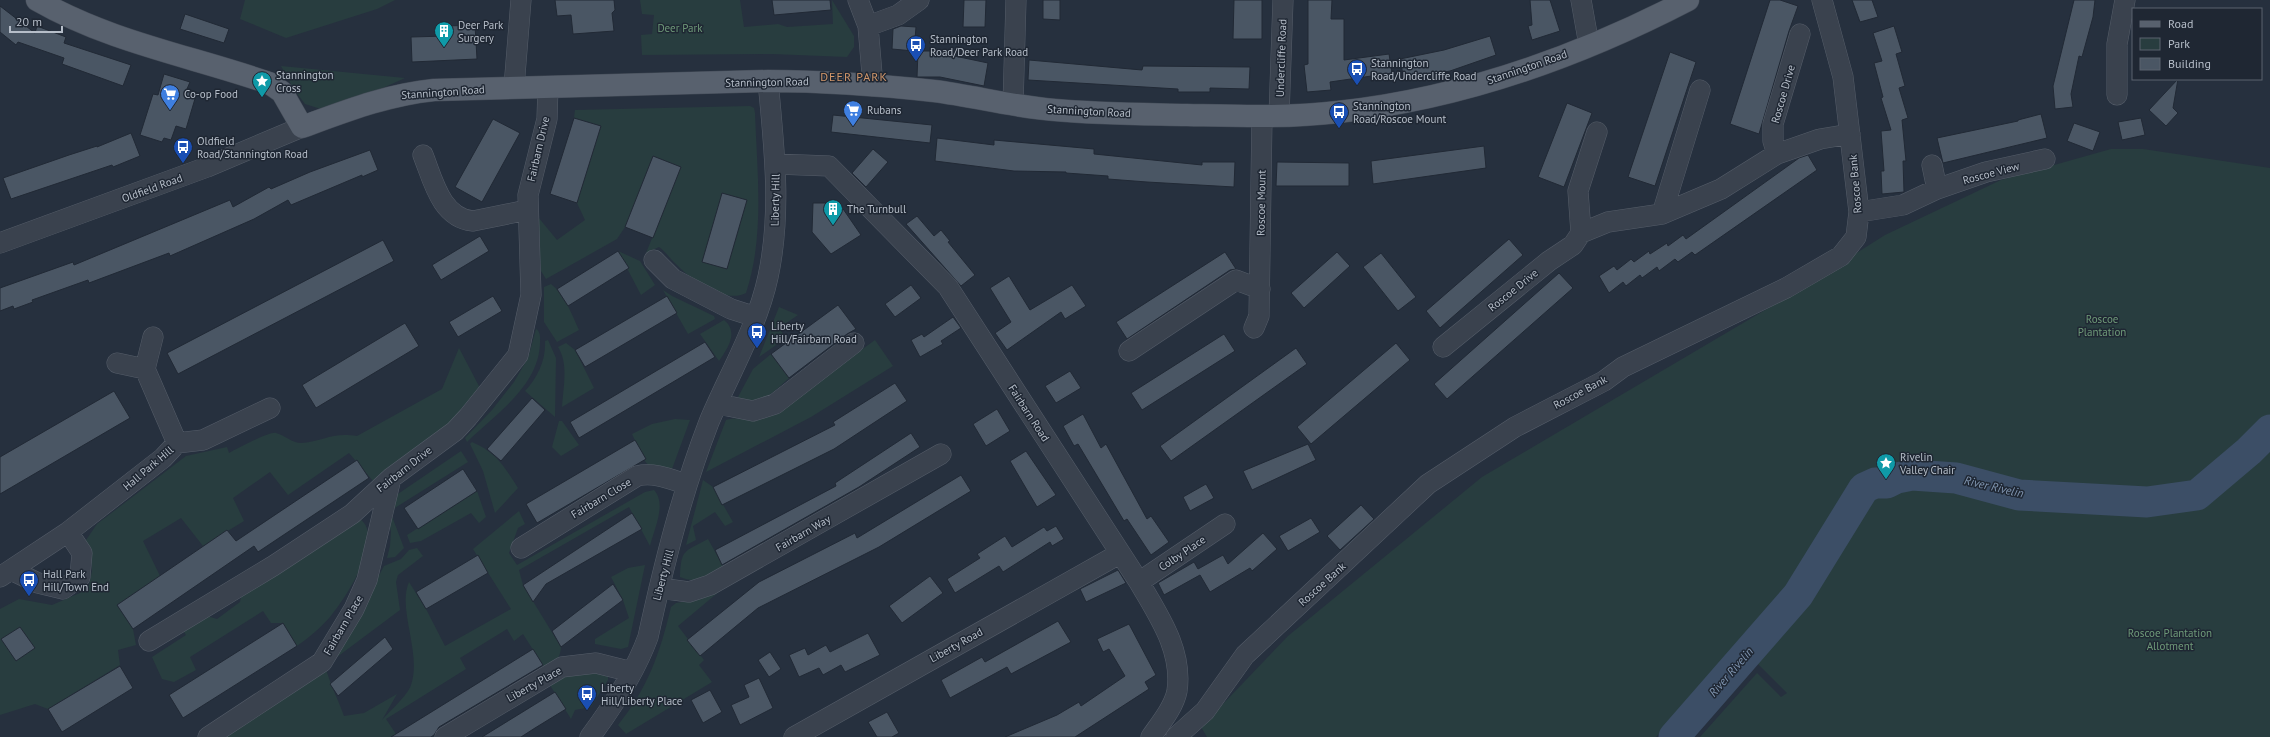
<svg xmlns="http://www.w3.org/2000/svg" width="2270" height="737" viewBox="0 0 2270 737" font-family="'PT Sans',sans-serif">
	<rect width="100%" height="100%" fill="#26303e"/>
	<!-- green -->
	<path fill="#283d3f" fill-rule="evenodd" d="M245,0H395L377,9L286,38L240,19Z
		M640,0H740L744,27L778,24L787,27L833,24L832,0L854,36V47L847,57L772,54L642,55L641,35L652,34L654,15L642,14Z
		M281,66L405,78L365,96L324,110L305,104L293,88Z
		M750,106L754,108L755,113C757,173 765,235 746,293C725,304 692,281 677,265C670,259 666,252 659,247L646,253L681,167L653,156L625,227L617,239L546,279L541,271L538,217L557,240L585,220L577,203L601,126L574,118L575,110ZM722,193L747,200L727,269L703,261Z
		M2111,149H2143L2270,168V419L2201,484L2149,496L2019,487L1959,469L1902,468L1862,480L1782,598L1656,737H1207L1201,727L1288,636L1482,477L1784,299L1885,235L2001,180Z
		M618,251L640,261L655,285L641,295Z
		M551,284C565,295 572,315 579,330L557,342L544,322V287Z
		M663,290L672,296L714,316L715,319L688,334Z
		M779,307L798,315L779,328L786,338L759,357Z
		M724,320C739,332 728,348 719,361L700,334Z
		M536,329C541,332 540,338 540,343C539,386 495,415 467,442L465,438L492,410L514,382L528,358Z
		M548,340L556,358L555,417L525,391C538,377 546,360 545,341Z
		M875,340L893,366L811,417L706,472L726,420C743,415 753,424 770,416Z
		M566,343L575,350L594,388L562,407C563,388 569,364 558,347Z
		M459,348L480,388L451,426L373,481L349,453L288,495L270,472L233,498L244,521L203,546L181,518L143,541L160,576L117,605L133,629L136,645L118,650L120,665L48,709L35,704L0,715V609L19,599L52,605L80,593L89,585L92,571L91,552L84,543L97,524L186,456L227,447L229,453C236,449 270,431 276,433C284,435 294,444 302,443C324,441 332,432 357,436L442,389Z
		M771,354L789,378C772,393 765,403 741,402L738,397L753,369Z
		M675,419L690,420L672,469C644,476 641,452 632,434L652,424Z
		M559,421H562L579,445L561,456L552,447Z
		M472,442C497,453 504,466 518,488L495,513L483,471L470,444Z
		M2270,444V737H1700L1757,673L1781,697L1787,693L1756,662L1809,600L1841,539L1875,490L1904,485L1915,480L1966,487L2022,504L2103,513L2156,512L2208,499L2242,473Z
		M461,451L468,462L390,511L404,548L395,557L387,558L390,546L391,531L386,517L389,500Z
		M703,480L713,487L733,522L725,526L715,512L693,526L696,540L686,545Z
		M654,490C667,504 654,529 650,546L629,507L519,570L523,585L561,647C560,660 555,662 544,667L523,634L514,641L507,629L460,658L466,669L386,719L398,737H208L322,662L364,604L384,566L401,559L409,550L417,548L423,556L398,575L396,582L400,610L325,666C330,684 338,699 344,716L364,713L397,694L382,720C389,712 408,695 411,685C422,653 397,609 409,582L426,609L445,646L511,609L473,549L519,511L525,524L518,528L509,553L517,565L645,492Z
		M477,491L486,517L479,523L471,513L421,541L410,543L407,535Z
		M360,519C386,538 345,599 330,617C320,628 310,637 297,646L283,623H271L263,611L190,657L196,670L174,682L162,679L152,657L186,635L182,629L207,616L217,619L240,602L242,592Z
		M708,539L723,566C708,575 698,585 680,577C681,549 684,552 708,539Z
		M645,565L628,647L621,649L595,644V639L629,618L623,600L611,577L628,568Z
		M727,585L678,626L704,660L699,665L712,682L626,734L618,725C648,688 660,653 671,607L676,603L695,600Z
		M576,667L608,674V680L591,707L575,710L571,719L548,682Z"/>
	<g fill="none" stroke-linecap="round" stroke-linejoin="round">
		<!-- river -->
		<path stroke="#3c4e66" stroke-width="31" d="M1674,737L1798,595L1864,488L1875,483H1887L1897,478L1912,475L1956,478L2019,495L2147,502L2197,495L2249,451L2270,430"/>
	</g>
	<!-- building -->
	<path fill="#4a5664" stroke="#212935" d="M555,0H614L615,10L612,13L614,31L573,34L571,15L557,16Z
		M772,0H830L831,10L774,15Z
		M964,0H986L985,27H963Z
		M1043,0H1060V20L1043,19Z
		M1234,0H1262V39H1233Z
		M1308,0H1332L1331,19H1344V60L1389,54L1392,73L1330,82L1331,90L1307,92L1304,65L1308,64Z
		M1530,0H1550L1560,31L1532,40L1528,26L1532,25Z
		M1770,0H1780L1798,6L1789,31L1759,134L1730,124Z
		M1852,0H1872L1878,17L1860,22Z
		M2074,0H2095L2093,17L2082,57L2079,56L2071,94L2073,107L2055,109L2053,86Z
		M0,6L35,33L37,26L66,37L64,43L131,65L123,86L62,64L64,58L18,42L16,45L0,32Z
		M185,14L229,29L224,43L180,29Z
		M475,25L477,59L412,62L411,37L447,36V26Z
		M901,26L916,27L914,51L892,49L893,29Z
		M1894,26L1902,52L1896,54L1905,86L1899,88L1908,118L1902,120L1906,161H1903L1904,192L1882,194L1881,171H1884L1881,131L1891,130L1881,98L1883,97L1874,63L1882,61L1873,33Z
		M1490,36L1496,55L1450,71L1404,80L1400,59L1444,50Z
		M918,51H931L988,63L984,86L940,77H917Z
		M1670,52L1696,62L1655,186L1628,177Z
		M1029,60L1142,70L1143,66L1250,67L1249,89L1210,88V92H1178V89L1028,80Z
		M164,74L190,82L187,89L197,92L186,129L176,126L171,140L164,138L162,142L140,135L153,94L158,95Z
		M2178,79L2173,108L2178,113L2166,126L2149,110Z
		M1567,103L1592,113L1564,187L1538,177Z
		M2041,114L2047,138L1943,163L1937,138L2018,121V120Z
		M833,115L932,125L930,143L831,132Z
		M574,118L601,126L577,203L550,194Z
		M2141,118L2145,135L2122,140L2118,122Z
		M493,119L520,133L482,202L455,187Z
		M2074,123L2100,132L2093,151L2067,141Z
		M131,133L140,156L113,167L112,165L11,199L3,178L69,155L97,146V147Z
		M937,138L994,145V140L1094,149V154L1202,165V162H1235L1234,187L1147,182L1108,179V176L1066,173V172L1014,171L935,161Z
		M1484,146L1486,168L1373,184L1371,161Z
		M873,149L888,162L866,187L852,173Z
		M370,150L378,170L362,177V175L291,205L288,200L254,219L170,256L169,253L89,283L88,280L32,300L33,302L14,309L13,306L0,311V288L73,262L74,265L230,200L233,207L269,187L271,189L310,172Z
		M1808,155L1817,170L1695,255L1692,252L1678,262L1675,259L1659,271L1657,267L1642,278L1640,275L1626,286L1623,282L1609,293L1599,276L1614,266L1617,270L1631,259L1634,262L1649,251L1650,254L1667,243L1668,246L1683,235L1686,239L1799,158Z
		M653,156L681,167L653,238L625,227Z
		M1277,162L1349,163V186H1276Z
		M722,193L747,200L727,269L702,262Z
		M813,203H839L861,235L831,254L812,232Z
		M917,216L934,236L941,230L950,241L948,242L975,275L961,286L906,224Z
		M480,236L489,251L441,280L432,265Z
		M1509,239L1523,255L1440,328L1426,311Z
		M383,240L394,261L178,374L167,353Z
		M618,251L629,268L568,306L557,289Z
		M1225,252L1236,269L1230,270L1127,339L1116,322Z
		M1337,252L1350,266L1304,308L1291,293Z
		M1381,253L1416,297L1398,311L1363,267Z
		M1559,273L1573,288L1447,399L1434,384Z
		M1009,276L1030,310L1072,285L1086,306L1065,319L1061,312L1007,350L995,333L1011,322L990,288Z
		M911,285L921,298L895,317L885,304Z
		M493,296L502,311L458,337L449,322Z
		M667,296L677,313L585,367L575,350Z
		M838,305L856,329L847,334L789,378L771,354Z
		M953,317L961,328L941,341L943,344L920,357L911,340L922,334L924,337Z
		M405,323L419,346L316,408L302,385Z
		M1224,334L1235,351L1142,410L1131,393Z
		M705,342L715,357L579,438L570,422Z
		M1396,343L1410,360L1311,444L1297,427Z
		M1296,348L1307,364L1171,461L1160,446Z
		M1070,371L1081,388L1056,403L1045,386Z
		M895,383L907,401L834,449L722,505L713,487L835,425L833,422Z
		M114,391L130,418L0,494V457Z
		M532,398L545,410L501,461L487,449Z
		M997,409L1010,431L986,446L973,424Z
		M1083,414L1101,448L1106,444L1147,519L1151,516L1169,542L1151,555L1127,519L1124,521L1078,444L1074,446L1063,426Z
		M911,433L920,447L859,487L722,565L715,550L836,486L835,483Z
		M635,440L646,459L537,523L526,504Z
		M1308,444L1316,460L1252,490L1243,471Z
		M1026,451L1056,495L1037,507L1010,461Z
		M357,460L369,478L258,552L254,546L133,629L117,605L227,530L236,541Z
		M463,469L477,491L418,529L404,508Z
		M961,475L971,491L879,547L758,608L700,656L687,640L759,582L855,533L857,538Z
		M1206,484L1214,498L1190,511L1183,497Z
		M1361,505L1374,519L1340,550L1327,536Z
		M632,513L642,529L546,584L533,602L523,585Z
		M1311,518L1320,532L1288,551L1279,536Z
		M1056,526L1064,539L1052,546L1050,542L1003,572L999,566L955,593L947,579L980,558L977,554L1005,536L1012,547L1044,527L1047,531Z
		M1263,533L1277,549L1252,571L1250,568L1210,592L1200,575L1164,595L1158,583L1194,562L1198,569L1223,555L1228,564Z
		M478,555L488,573L426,609L416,592Z
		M1118,570L1126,583L1086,602L1080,589Z
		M930,576L943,593L902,623L889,606Z
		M613,584L623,600L561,647L552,631Z
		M1058,621L1071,642L1011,674L1007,667L950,698L941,680L982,657L985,662Z
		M283,623L297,646L183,718L169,695Z
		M1129,624L1156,675L1145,682L1149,689L1075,737H1005L1057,715L1079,702L1081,706L1125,676L1109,649L1103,652L1097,639Z
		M20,627L35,648L16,661L1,639Z
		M868,633L880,655L845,672L841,665L823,675L819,668L799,677L789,655L805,648L808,655L826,645L830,652Z
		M385,637L393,649L338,696L330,684Z
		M533,649L543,665L439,727L434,735L431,737H391Z
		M770,652L781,669L769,677L758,660Z
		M120,666L133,688L62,732L48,709Z
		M759,678L773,708L740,725L731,705L749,697L744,685Z
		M710,690L722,712L703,723L691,700Z
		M555,692L566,709L535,728L521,737H482Z
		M887,712L899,733L892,737H877L868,722Z"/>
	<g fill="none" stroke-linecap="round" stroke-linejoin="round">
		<!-- minor casing -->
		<g stroke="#555d69" stroke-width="21">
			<path id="minor" d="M858,0L868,26L873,86
				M1581,0L1589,45
				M868,26L898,15L919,0
				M514,87L521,0
				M2117,95V44L2125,0
				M1013,105L1016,0
				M1279,116L1283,0
				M1777,154L1773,141V124L1800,34
				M423,155C433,180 441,218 473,221L527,210
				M776,164L829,166L948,287L1139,582C1158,615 1183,650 1177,691C1174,707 1160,724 1151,737
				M1932,165L1937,189
				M1859,212L1903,205L1937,189L1986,172L2045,159
				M1662,214L1700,90
				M1581,233L1578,191L1597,132
				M0,243L207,167L302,127
				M654,260L673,279L731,309L756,317
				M1254,328L1259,316L1262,117
				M1443,347L1549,261L1573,245L1581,233L1608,222L1662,214L1721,189L1777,154L1820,139L1850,134
				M1129,351L1236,280L1260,289
				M117,363L145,369
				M718,404L753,411L775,404L854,343
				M177,443L203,440L270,408
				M521,548L637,476C654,472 670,479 686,484
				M11,570L38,583L63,589L80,577L82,553L68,532
				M0,577L68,532L163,458L177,443L145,369L153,337
				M1139,582L1225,524
				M659,588L689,592L710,585L941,454
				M149,641L273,566L352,514L391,478L455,431L468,417L518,355L531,295L528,195L547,119L548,87
				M208,737L322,662L354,609L367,580L391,478
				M445,737L562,667L596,663L632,672
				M590,737C613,706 635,673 648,637C664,564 682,492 709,422C729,374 757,328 768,277C782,212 774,146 768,81
				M794,737L1119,554
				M1176,737L1205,711L1245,655L1428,484L1515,427L1604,381L1623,367L1786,288L1841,256L1856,237L1859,212L1843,77L1822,0"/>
		</g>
		<!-- major casing -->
		<g stroke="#434b57" stroke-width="23">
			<path id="major" d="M37,0C110,42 191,56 269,83L282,92L302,127C346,111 386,95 434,90L768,81C824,81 879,85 934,91C974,96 1014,107 1055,110C1099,114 1143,114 1187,115C1237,116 1288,118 1338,112C1460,99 1580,56 1688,0"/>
		</g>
		<!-- minor -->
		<use href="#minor" stroke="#3a424e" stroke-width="20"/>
		<!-- major -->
		<use href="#major" stroke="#58616e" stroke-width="22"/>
	</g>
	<!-- icons -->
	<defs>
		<g id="building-pin" transform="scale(1)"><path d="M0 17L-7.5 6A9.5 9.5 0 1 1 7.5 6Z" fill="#0f9aa8" stroke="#1f2733"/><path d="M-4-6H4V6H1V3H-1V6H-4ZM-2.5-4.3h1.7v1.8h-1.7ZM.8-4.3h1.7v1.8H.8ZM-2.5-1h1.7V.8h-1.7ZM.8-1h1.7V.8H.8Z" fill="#fff"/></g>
		<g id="bus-pin" transform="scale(1)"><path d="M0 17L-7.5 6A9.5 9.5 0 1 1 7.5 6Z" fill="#1a4fb4" stroke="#1f2733"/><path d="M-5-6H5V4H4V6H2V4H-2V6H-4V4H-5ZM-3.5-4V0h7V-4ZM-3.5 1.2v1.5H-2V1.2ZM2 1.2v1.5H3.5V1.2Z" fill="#fff"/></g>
		<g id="sight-pin" transform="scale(1)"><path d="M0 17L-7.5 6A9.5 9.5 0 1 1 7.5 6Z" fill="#0f9aa8" stroke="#1f2733"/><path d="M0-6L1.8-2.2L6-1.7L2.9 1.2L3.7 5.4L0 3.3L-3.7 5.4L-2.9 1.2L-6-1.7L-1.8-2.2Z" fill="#fff"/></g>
		<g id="supermarket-pin" transform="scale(1)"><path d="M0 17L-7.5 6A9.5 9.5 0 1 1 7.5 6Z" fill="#3f7fe0" stroke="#1f2733"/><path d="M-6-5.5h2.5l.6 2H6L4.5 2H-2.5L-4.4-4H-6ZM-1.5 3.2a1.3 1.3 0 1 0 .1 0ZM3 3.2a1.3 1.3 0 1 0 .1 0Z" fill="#fff"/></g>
	</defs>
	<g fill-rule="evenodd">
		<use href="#building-pin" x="444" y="31"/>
		<use href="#bus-pin" x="916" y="45"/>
		<use href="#bus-pin" x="1357" y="69"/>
		<use href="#sight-pin" x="262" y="81"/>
		<use href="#supermarket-pin" x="170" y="94"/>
		<use href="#supermarket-pin" x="853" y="110"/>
		<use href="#bus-pin" x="1339" y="112"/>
		<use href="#bus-pin" x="183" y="147"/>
		<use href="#building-pin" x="833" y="209"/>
		<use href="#bus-pin" x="757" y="332"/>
		<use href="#sight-pin" x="1886" y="463"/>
		<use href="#bus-pin" x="29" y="580"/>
		<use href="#bus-pin" x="587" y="694"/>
	</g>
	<g text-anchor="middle" stroke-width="3" stroke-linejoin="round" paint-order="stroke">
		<!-- poi labels -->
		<g font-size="11" fill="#b6bec9" stroke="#1f2733" text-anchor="start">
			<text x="458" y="29">Deer Park<tspan x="458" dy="13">Surgery</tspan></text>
			<text x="930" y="43">Stannington<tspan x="930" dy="13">Road/Deer Park Road</tspan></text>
			<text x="1371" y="67">Stannington<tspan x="1371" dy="13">Road/Undercliffe Road</tspan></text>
			<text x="276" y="79">Stannington<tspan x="276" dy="13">Cross</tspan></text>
			<text x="184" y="98">Co-op Food</text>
			<text x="1353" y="110">Stannington<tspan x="1353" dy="13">Road/Roscoe Mount</tspan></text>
			<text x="867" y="114">Rubans</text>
			<text x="197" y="145">Oldfield<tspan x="197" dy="13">Road/Stannington Road</tspan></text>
			<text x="847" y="213">The Turnbull</text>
			<text x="771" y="330">Liberty<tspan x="771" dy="13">Hill/Fairbarn Road</tspan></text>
			<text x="1900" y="461">Rivelin<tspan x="1900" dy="13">Valley Chair</tspan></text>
			<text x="43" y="578">Hall Park<tspan x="43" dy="13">Hill/Town End</tspan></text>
			<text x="601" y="692">Liberty<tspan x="601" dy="13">Hill/Liberty Place</tspan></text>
		</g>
		<!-- park labels -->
		<g font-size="11" fill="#6e9978" stroke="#1f2733">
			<text x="680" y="32">Deer Park</text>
			<text x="2102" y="323">Roscoe<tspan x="2102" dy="13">Plantation</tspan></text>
			<text x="2170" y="637">Roscoe Plantation<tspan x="2170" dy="13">Allotment</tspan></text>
		</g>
		<!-- street labels -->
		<g font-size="11" fill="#b6bec9" stroke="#1f2733">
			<text transform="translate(1281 58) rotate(-88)" y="4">Undercliffe Road</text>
			<text transform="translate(1527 67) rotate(-19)" y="4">Stannington Road</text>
			<text transform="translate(767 82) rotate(-1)" y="4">Stannington Road</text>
			<text transform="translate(443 92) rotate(-4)" y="4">Stannington Road</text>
			<text transform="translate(1783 94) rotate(-74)" y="4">Roscoe Drive</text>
			<text transform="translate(1089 111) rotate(3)" y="4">Stannington Road</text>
			<text transform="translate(538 149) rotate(-77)" y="4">Fairbarn Drive</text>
			<text transform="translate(1991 173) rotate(-15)" y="4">Roscoe View</text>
			<text transform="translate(1855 184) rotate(-95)" y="4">Roscoe Bank</text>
			<text transform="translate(152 188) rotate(-20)" y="4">Oldfield Road</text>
			<text transform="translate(775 200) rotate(-89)" y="4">Liberty Hill</text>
			<text transform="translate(1261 203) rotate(-89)" y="4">Roscoe Mount</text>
			<text transform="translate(1513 290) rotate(-39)" y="4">Roscoe Drive</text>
			<text transform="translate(1580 392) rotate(-28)" y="4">Roscoe Bank</text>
			<text transform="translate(1029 413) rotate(57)" y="4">Fairbarn Road</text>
			<text transform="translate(148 468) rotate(-40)" y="4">Hall Park Hill</text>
			<text transform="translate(404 469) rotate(-38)" y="4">Fairbarn Drive</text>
			<text transform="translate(601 498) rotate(-31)" y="4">Fairbarn Close</text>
			<text transform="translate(803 533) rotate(-30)" y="4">Fairbarn Way</text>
			<text transform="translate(1182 553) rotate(-34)" y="4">Colby Place</text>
			<text transform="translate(663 575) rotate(-75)" y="4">Liberty Hill</text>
			<text transform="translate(1322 584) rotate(-42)" y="4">Roscoe Bank</text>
			<text transform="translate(343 625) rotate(-60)" y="4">Fairbarn Place</text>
			<text transform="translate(956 645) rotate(-29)" y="4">Liberty Road</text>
			<text transform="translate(534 684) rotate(-29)" y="4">Liberty Place</text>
		</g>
		<!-- neighbourhood labels -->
		<g font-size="12" letter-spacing="1" fill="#d0966a" stroke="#1f2733">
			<text x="854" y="81">DEER PARK</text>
		</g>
		<!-- water labels -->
		<g font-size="12" font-style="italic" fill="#7f94af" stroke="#1f2733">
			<text transform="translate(1994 487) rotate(13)" y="4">River Rivelin</text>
			<text transform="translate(1731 672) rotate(-49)" y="4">River Rivelin</text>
		</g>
	</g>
	<!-- legend -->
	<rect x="2132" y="8" width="130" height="72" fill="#1f2733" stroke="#5b636f"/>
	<rect x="2140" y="21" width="20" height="6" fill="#58616e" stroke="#5b636f"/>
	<text x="2168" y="28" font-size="12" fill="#b6bec9">Road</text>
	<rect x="2140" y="38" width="20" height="12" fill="#283d3f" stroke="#5b636f"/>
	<text x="2168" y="48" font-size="12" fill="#b6bec9">Park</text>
	<rect x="2140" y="58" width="20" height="12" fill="#4a5664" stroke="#5b636f"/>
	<text x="2168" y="68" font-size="12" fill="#b6bec9">Building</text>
	<!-- scale -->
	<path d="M10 26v6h52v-6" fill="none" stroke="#b6bec9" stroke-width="2"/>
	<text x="16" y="26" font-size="12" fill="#b6bec9" stroke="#1f2733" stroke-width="3" paint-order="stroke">20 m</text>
</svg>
